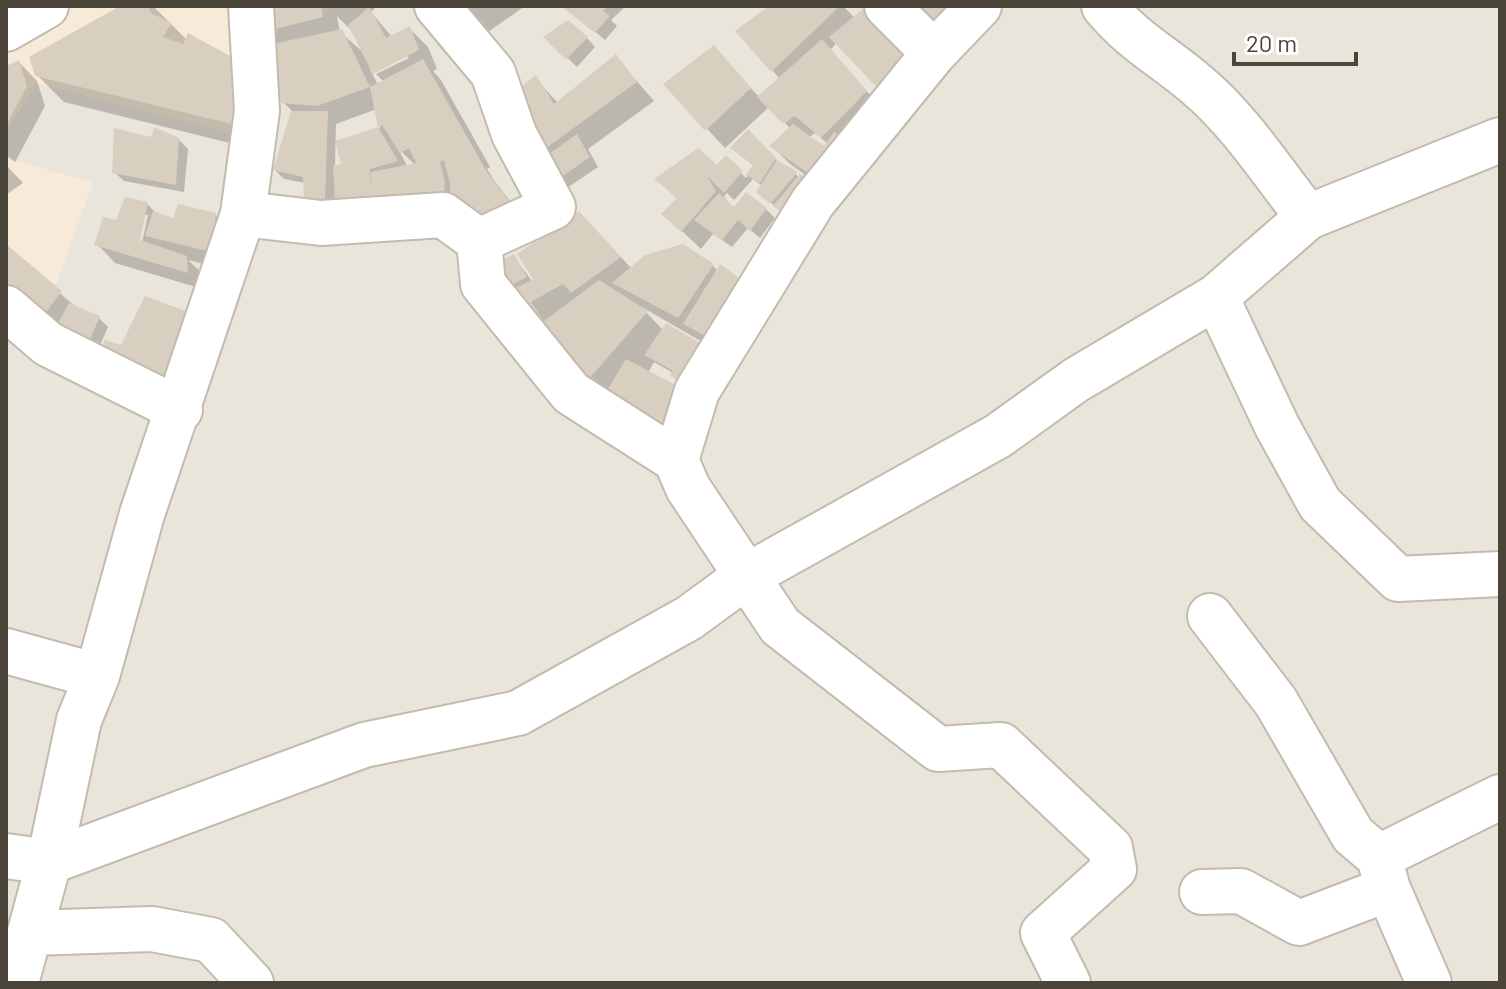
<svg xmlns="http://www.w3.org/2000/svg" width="1506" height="989" viewBox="0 0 1506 989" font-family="Barlow,sans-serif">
	<rect width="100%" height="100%" fill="#f6f3ec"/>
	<!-- residential -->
	<path fill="#eae5da" d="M329,6H1500V983H6V318L93,183L6,158V132L36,83L266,142L272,30L319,16Z"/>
	<!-- commercial -->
	<path fill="#f7ead8" d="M6,6H329L320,16L272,31L266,143L36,83L6,132Z
		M6,158L93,183L35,341L6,318Z"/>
	<!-- shadow -->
	<path fill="#0003" fill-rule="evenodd" d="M125,6H153L187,40L266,152L64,102L37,75Z
		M263,6H377L371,12L392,37L410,29L428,47L437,69L433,71L441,80L490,167L487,169L496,183L535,233L355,219L334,198L333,209L305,183L284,179L275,170L292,111L283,102L279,45L265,31ZM337,16L351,30L364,53L340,32ZM406,55L409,58L376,74L384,82L378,85L370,69ZM377,109L380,128L337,142L344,165L335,167L336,124ZM398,148L415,165L407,166Z
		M451,6H525L481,37Z
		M564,6H626L611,20L617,26L605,40Z
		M772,6H843L855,18L830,51L873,98L841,200L790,164L772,146L791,129L769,107L725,148L666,85L714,48L759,97L780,79L772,70ZM815,133L828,144L824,149L808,138Z
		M546,37L587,38L595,47L577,67Z
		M616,57L654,101L588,149L598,167L564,190L515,93L535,78L558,103Z
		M19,62L37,81L45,106L15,162L6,155V68Z
		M748,132L779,163L801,178L784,215L768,200L762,186L753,179L734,200L727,193L724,196L734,210L766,209L775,218L760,238L748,228L732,247L713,234L701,249L664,214L678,200L658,179L717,168L726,158L746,178L755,167L733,148Z
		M178,139L188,149L184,192L124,181L114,172L152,140Z
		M6,165L23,183L6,195Z
		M147,204L158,215L174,221L215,215L234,234L230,270L188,260L205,276L206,290L115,263L97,244L118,223ZM143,215H148L140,251L137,250Z
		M605,240L632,269L712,265L718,271L721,267L704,343L640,306L663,330L682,384L673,373L654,362L624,415L503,297L514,257L532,281Z
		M6,247L77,308L99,318L108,327L97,352L62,346Z"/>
	<!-- building -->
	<path fill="#d8cfc1" d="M120,6H148L151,13L172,23L163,37L183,44L188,33L245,64L240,126L35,76L29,57Z
		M261,6H321L323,17L264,32Z
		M561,6H608L603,11L610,16L595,33Z
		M769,6H840L771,72L735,31Z
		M899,6H970L933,49Z
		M369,7L386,38L410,26L419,50L373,74L348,25Z
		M863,9L915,64L886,97L829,37Z
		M568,20L588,37L566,60L543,37Z
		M342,29L370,87L423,59L487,172L518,213L480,235L449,212L450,184L444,160L440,162L445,182L443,210L348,212V198L335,201L333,166L341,164L335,141L378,127L398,161L370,169L371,191V172L416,163L409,148L400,153L382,125L378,127L370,87L317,106L281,103L273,44Z
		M822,39L867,91L821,138L795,116L783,124L757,97Z
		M714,45L751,88L705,131L663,84Z
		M616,54L637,82L538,154L513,93L536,75L554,104Z
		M19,60L27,86L6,126V66Z
		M291,111H328L325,201L304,203L303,177L273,170Z
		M793,124L824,146L834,132L848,140L822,183L769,146Z
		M154,127L179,138L176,185L112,173L114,128L151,137Z
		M748,129L776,158L760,183L746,175L753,165L730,148Z
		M577,134L590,157L554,182L543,158Z
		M698,148L717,165L726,155L743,171L724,193L707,176L716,191L681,232L661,214L677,198L654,179Z
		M777,160L798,172L770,204L756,192Z
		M800,174L819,187L797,222L773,206Z
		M746,192L767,208L750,231L738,220L722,240L694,220L719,193L734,207Z
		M125,197L148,202L140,240L187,256L188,273L94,245L103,217L116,220Z
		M178,204L216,213L212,252L145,236L153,211L173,218Z
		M579,211L621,257L571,293L563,284L531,302L544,321L599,280L648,311L582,387L500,296L533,279L517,254Z
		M6,244L62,291L37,324L6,298Z
		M683,244L714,264L678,318L612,283L645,255Z
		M514,254L527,277L498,292L487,269Z
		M720,264L753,288L719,343L683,324Z
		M145,296L196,315L171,397L94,362L105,340L121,345Z
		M69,303L100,316L83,356L51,337Z
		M666,323L712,350L695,390L670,376L672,370L644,355Z
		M626,359L685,390L671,447L603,397Z"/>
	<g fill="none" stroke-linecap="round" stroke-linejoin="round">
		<!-- minor casing -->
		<g stroke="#c2bbae" stroke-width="48">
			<path id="minor" d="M437,6L493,73L514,134L553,207L479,241L483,284L571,393L676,460
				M887,6L934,53
				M979,6L934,53L813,202L697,391L676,460L688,488L780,626L938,749L1001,745L1110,848L1114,869L1043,933L1068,983
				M1104,6C1135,43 1162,55 1197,85C1240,121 1273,173 1308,217
				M243,214L321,223L443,215L479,241
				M1216,297L1277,426L1320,504L1398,579L1500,574
				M6,308L48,344L180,410
				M1210,616L1276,702L1353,835L1379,857L1388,889L1429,983
				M6,651L97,676
				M6,856L49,862L364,745L518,713L689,618L745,577L998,436L1076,380L1216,297L1308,217L1500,140
				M1379,857L1500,797
				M1202,892L1241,891L1299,923L1388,889
				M31,933L152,929L211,940L251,983
				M16,983L49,862L79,720L97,676L142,514L243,214L257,111L251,6"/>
		</g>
		<!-- tertiary casing -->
		<g stroke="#c2bbae" stroke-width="48">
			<path id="tertiary" d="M6,29L46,6"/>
		</g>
		<!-- minor -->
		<use href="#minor" stroke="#fff" stroke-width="44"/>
		<!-- tertiary -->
		<use href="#tertiary" stroke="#fff" stroke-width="44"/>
	</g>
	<!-- border -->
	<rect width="1506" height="989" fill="none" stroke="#4b4439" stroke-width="16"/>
	<!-- scale -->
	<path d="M1234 52v12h122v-12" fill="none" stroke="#4b4439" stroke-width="4"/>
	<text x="1246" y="52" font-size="24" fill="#4b4439" stroke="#ffffff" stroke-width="6" paint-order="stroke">20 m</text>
</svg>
